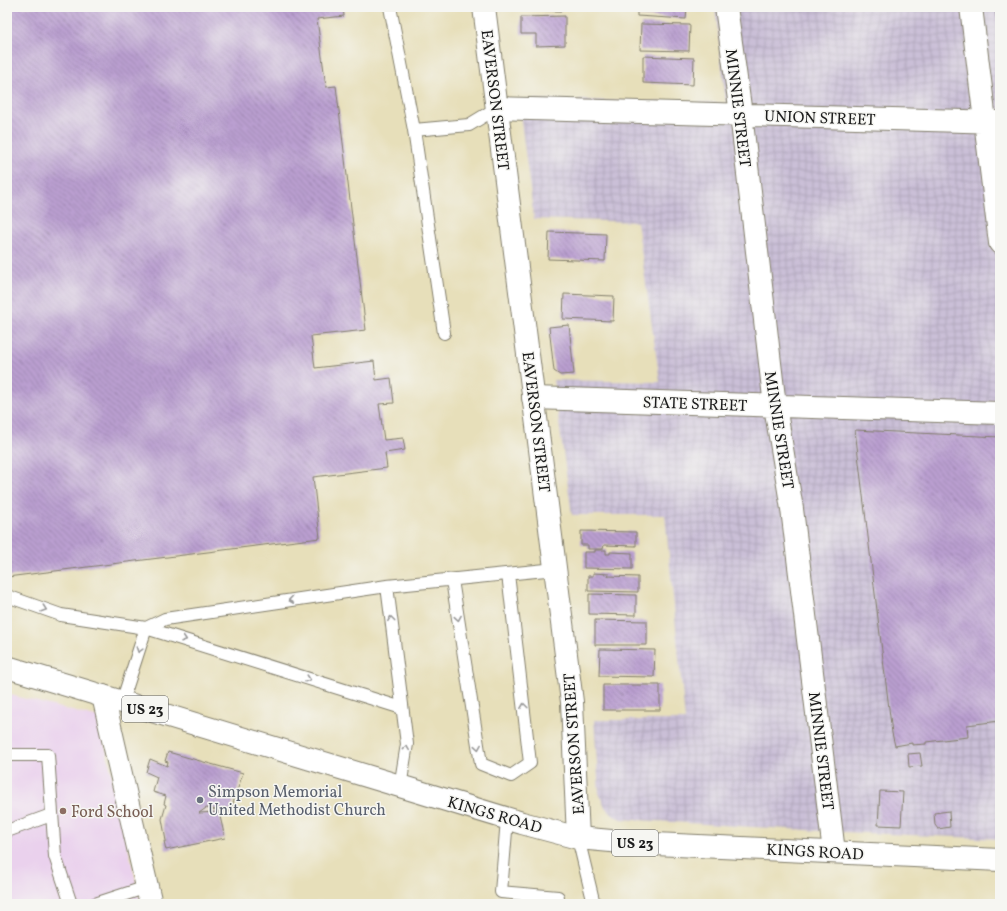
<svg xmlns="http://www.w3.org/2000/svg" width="1007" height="911" viewBox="0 0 1007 911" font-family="Vollkorn,serif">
	<defs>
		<pattern id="industrial-grid" width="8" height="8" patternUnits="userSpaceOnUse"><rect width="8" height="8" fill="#cabfd7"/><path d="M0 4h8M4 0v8" fill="none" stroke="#ada4b8"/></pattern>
		<pattern id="building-back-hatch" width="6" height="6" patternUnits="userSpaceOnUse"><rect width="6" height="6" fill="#ba9fd0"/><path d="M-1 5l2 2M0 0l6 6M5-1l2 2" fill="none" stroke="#9681a8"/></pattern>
	</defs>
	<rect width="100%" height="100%" fill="#f6f6f2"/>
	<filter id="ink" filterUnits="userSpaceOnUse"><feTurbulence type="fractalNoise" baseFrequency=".025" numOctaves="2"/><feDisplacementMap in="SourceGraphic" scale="8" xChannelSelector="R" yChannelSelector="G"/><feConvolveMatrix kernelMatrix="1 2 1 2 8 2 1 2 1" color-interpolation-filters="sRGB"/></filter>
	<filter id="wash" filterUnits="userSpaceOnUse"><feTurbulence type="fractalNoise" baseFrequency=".012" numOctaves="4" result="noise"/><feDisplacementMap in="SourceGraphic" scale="16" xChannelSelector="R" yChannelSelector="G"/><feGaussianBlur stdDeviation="0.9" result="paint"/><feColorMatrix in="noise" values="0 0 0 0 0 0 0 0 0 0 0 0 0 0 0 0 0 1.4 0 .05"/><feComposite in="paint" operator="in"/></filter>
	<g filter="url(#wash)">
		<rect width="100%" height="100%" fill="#e7dfba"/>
		<!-- built -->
		<path fill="#ead1ed" d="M7,694L99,718L141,904H7Z"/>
		<!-- industrial -->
		<path fill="url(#industrial-grid)" d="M715,7H1000V839L821,831L621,819L614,816L605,807L599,793L594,720H685L665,515H572L553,380L660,382L637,222L534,219L518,99L726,103Z"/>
		<g id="blocks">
			<!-- building -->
			<path fill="url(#building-back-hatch)" d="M7,7H343L344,16L317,19L326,87L336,86L366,330L311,336L315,368L374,361L376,380L391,378L394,403L379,404L384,440L403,438L405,450L385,453L387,468L313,477L320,538L7,577Z
				M520,7H561V11L520,10Z
				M637,7H687L686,19L637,16Z
				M995,7H1000V40H999Z
				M565,16V45L536,46V34H521V17Z
				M641,24L690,25L689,51L640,50Z
				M643,56L694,58L693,85L643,83Z
				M549,232L606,234L605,261L548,259Z
				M564,294L614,296L613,321L563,319Z
				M569,325L574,374L560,375L554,371L549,327Z
				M855,430L1000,437V721L967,725L968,737L926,742V744L912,745V743L895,746L892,733Z
				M581,531L636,532V546L604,545L603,549H588V545H581Z
				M595,550H606V554H610V552L632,553V569L584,568V552H595Z
				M593,573L609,574L608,576L638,577V592L588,591V576H593Z
				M589,594L636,595V615L589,614Z
				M595,620L647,621V645H595Z
				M600,649L655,650L654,677L599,676Z
				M603,685H660V710H603Z
				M168,752L243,773L230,812L206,808L199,813L219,812L225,838L166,850L164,841H166L162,819L166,805L164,804L166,796L153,792L157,777L146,772L150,759L167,766L168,762L165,761Z
				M920,753L922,766L909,767L908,754Z
				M880,791L903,792L901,826L878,825Z
				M949,811L950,827L938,829L935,825L934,813Z"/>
		</g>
	</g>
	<g filter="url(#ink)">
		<use href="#blocks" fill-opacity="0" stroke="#827e6b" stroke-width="1"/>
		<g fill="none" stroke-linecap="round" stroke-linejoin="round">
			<!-- lane casing -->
			<g stroke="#827e6b" stroke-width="14">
				<path id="lane" d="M390,7L414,130L444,333
					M414,130L469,125L497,108
					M452,580L481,764L511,776L530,763L508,574
					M387,586L556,569
					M7,596L61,615L146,628L402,708
					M122,702L146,628L165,619L387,586L407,744L400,787
					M7,755H48L55,856L71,904
					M507,819L501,892L558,897
					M7,831L51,815
					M578,838L594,904
					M95,904L147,887"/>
			</g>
			<!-- street casing -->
			<g stroke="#827e6b" stroke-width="24">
				<path id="street" d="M726,7L741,114L775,406L792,509L834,852
					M971,7L1000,243
					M497,108L1000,122
					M533,398L1000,413
					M103,696L151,904"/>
			</g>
			<!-- secondary casing -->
			<g stroke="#827e6b" stroke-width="24">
				<path id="secondary" d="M484,7L572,702L578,838"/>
			</g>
			<!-- primary casing -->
			<g stroke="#827e6b" stroke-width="24">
				<path id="primary" d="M7,667L522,823L578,838L633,843L1000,860"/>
			</g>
			<!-- lane -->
			<use href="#lane" stroke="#fff" stroke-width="12"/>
			<!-- street -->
			<use href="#street" stroke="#fff" stroke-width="22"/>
			<!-- secondary -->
			<use href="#secondary" stroke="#fff" stroke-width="22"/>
			<!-- primary -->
			<use href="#primary" stroke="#fff" stroke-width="22"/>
		</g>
		<!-- one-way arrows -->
		<defs><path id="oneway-chevron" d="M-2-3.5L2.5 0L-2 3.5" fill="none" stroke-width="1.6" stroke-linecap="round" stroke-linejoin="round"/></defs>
		<g stroke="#999">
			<use href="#oneway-chevron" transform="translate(291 600) rotate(172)"/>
			<use href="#oneway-chevron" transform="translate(44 609) rotate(19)"/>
			<use href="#oneway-chevron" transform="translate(458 618) rotate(81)"/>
			<use href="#oneway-chevron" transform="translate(391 619) rotate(-97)"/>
			<use href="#oneway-chevron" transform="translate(184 639) rotate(18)"/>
			<use href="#oneway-chevron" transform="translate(139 650) rotate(108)"/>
			<use href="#oneway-chevron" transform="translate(308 679) rotate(18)"/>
			<use href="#oneway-chevron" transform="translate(524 706) rotate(-97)"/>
			<use href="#oneway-chevron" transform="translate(478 747) rotate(81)"/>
			<use href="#oneway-chevron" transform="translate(406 748) rotate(-84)"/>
		</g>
	</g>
	<!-- markers -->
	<circle fill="#6b7280" stroke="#f6f6f2" stroke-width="1.5" cx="200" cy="800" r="4"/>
	<circle fill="#8d6e63" stroke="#f6f6f2" stroke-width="1.5" cx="63" cy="811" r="4"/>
	<g text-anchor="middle" stroke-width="3" stroke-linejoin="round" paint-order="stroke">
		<!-- shield labels -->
		<g fill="#f6f6f2" stroke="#5d5d5c" stroke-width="1">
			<rect x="122" y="696" width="46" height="26" rx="3"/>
			<rect x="612" y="830" width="46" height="26" rx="3"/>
		</g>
		<g font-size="15" font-weight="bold" fill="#1c1c1c">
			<text x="145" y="714">US 23</text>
			<text x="635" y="848">US 23</text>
		</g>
		<!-- street labels -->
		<g font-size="16" fill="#1c1c1c" stroke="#f6f6f2">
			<text transform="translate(496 100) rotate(83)" y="6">EAVERSON STREET</text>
			<text transform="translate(739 108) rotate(83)" y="6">MINNIE STREET</text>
			<text transform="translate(820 117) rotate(2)" y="6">UNION STREET</text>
			<text transform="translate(695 403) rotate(2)" y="6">STATE STREET</text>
			<text transform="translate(537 422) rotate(83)" y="6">EAVERSON STREET</text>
			<text transform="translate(780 430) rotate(81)" y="6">MINNIE STREET</text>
			<text transform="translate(573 744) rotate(-94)" y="6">EAVERSON STREET</text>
			<text transform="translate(822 751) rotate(83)" y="6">MINNIE STREET</text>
			<text transform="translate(495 814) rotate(16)" y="6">KINGS ROAD</text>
			<text transform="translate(815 851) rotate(3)" y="6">KINGS ROAD</text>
		</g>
		<!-- worship labels -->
		<g font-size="16" fill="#5b616d" stroke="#f6f6f2" text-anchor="start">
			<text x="208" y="797">Simpson Memorial<tspan x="208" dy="18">United Methodist Church</tspan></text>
		</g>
		<!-- education labels -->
		<g font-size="16" fill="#785e54" stroke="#f6f6f2" text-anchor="start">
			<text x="71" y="817">Ford School</text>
		</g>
	</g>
	<!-- margin -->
	<rect width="1007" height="911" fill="none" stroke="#f6f6f2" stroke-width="24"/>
</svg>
